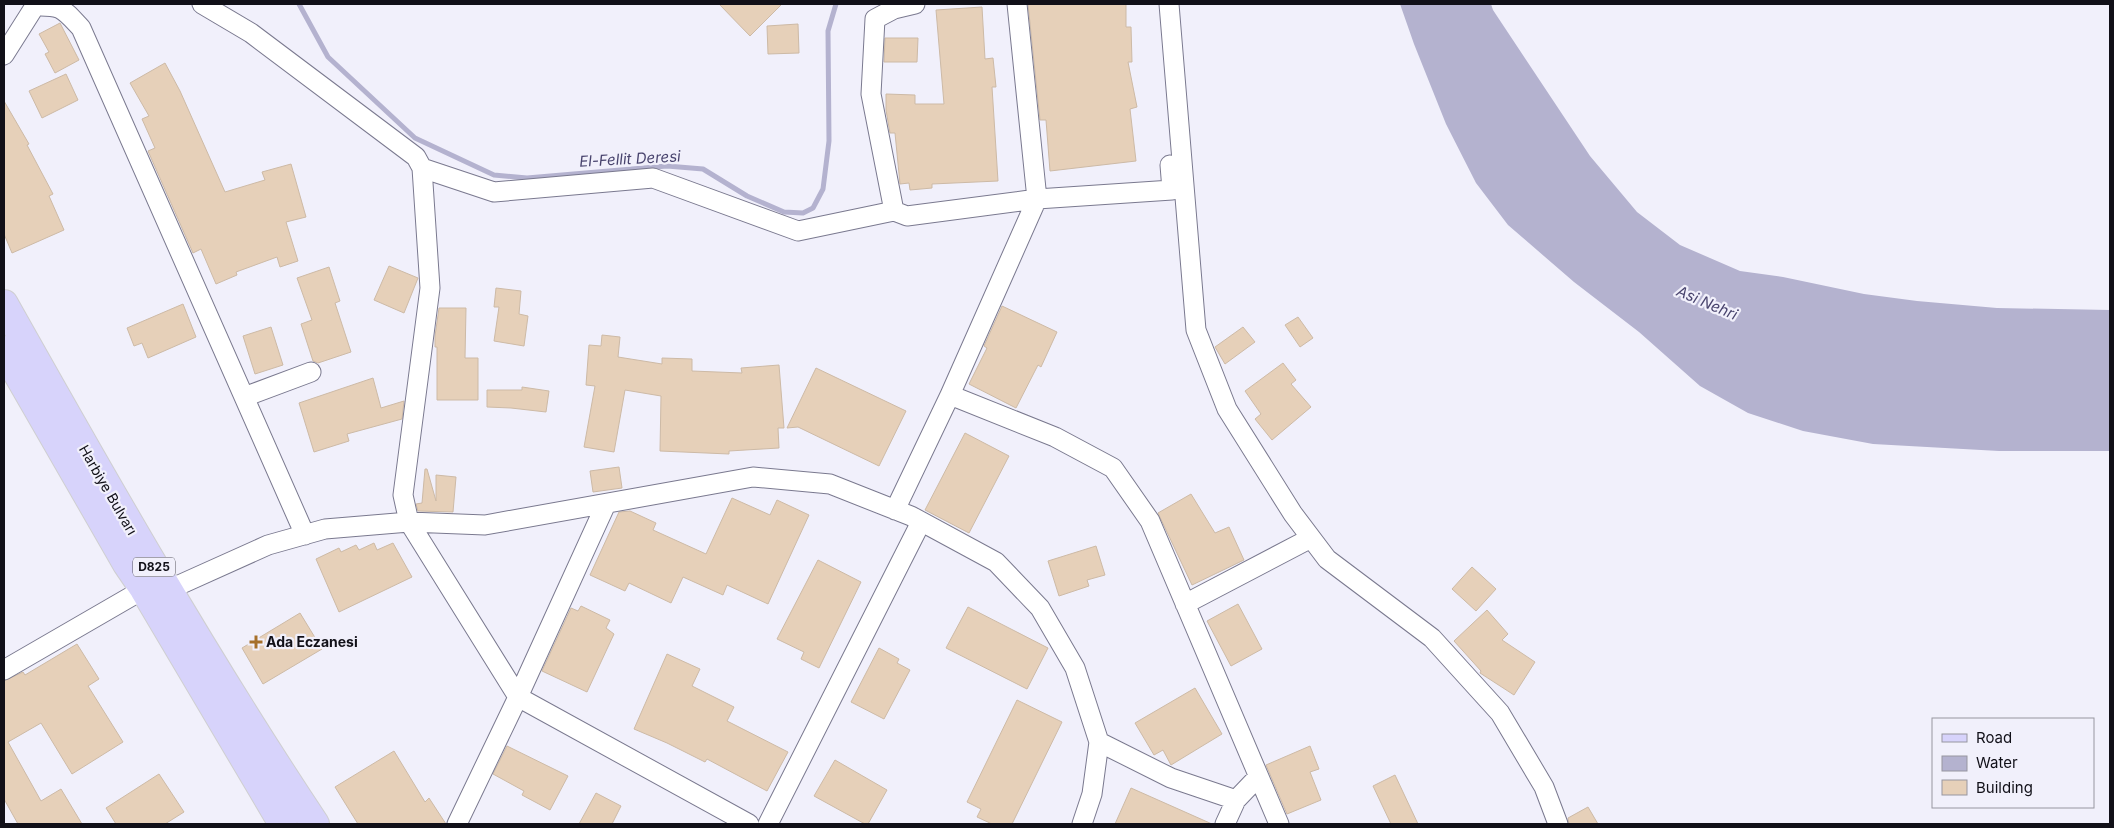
<svg xmlns="http://www.w3.org/2000/svg" width="2114" height="828" viewBox="0 0 2114 828" font-family="Inter,sans-serif">
	<rect width="100%" height="100%" fill="#f1f0fb"/>
	<!-- water -->
	<path fill="#b4b2cf" d="M1400,4H1491L1493,10L1590,156L1637,212L1680,245L1740,271L1783,277L1864,294L1917,301L1997,308L2110,310V451H1999L1873,444L1803,431L1748,413L1700,386L1639,332L1574,282L1508,225L1476,183L1446,124L1414,44Z"/>
	<g fill="none" stroke-linecap="round" stroke-linejoin="round">
		<!-- stream -->
		<path stroke="#b4b2cf" stroke-width="5" d="M299,4L328,57L415,138L494,175L527,178L667,166L703,169L747,196L784,212L803,213L813,208L823,189L829,141L828,31L836,4"/>
	</g>
	<!-- building -->
	<path fill="#e6d0b9" stroke="#cdbaa6" d="M719,4H782L750,36Z
		M1028,4H1126V27H1131L1132,62H1128L1137,107L1130,109L1136,161L1050,171L1046,120H1040Z
		M982,7L985,59L993,58L996,87H992L998,181L932,184V188L910,190L909,183L900,184L895,133H890L886,110V94L915,95V104H944L936,10Z
		M60,23L79,60L55,73L45,54L49,52L39,34Z
		M798,24L799,53L768,54L767,26Z
		M885,38H918L917,62H884Z
		M165,63L180,91L225,192L265,180L262,172L291,164L306,217L286,222L298,261L280,267L277,257L236,272L237,275L216,284L201,249L193,253L148,151L155,148L142,119L149,116L130,83Z
		M66,74L78,100L42,118L29,91Z
		M4,101L29,144L27,145L53,194L49,196L64,230L12,253L4,234Z
		M389,266L418,278L404,313L374,300Z
		M329,267L340,301L335,303L351,352L318,363L313,361L301,324L312,320L297,278Z
		M496,288L521,291L519,314L528,316L524,346L494,341L499,307H494Z
		M183,304L196,337L148,358L142,343L134,346L127,328Z
		M1002,306L1057,332L1041,367L1038,365L1016,408L969,384L987,348L984,346Z
		M439,308H466L465,358H478V400H437V347H435V336Z
		M1298,317L1313,338L1300,347L1285,325Z
		M271,327L283,365L255,374L243,336Z
		M1243,327L1255,342L1225,364L1215,347Z
		M602,335L620,337L618,357L662,364V358L692,359V371L742,373L741,368L779,365L784,428H778L779,448L729,451V454L660,451L661,396L625,390L614,452L584,447L595,386L586,385L589,345L601,346Z
		M1283,363L1296,380L1291,384L1311,407L1272,440L1255,419L1261,414L1245,391Z
		M816,368L906,411L879,466L798,427L787,428Z
		M373,378L381,408L404,401L402,419L347,434L349,441L314,452L299,403Z
		M522,387L549,391L546,412L511,408L487,407V390H522Z
		M965,433L1009,456L969,533L925,510Z
		M619,467L622,488L593,492L590,471Z
		M425,469H427L436,501V475L456,477L453,512L418,511L416,504L422,503Z
		M1191,494L1215,533L1229,527L1244,560L1192,585L1158,513Z
		M732,498L770,515L777,500L809,515L768,604L727,585L723,595L683,577L671,603L629,583L625,591L590,575L619,512L630,511L656,523L653,530L706,554Z
		M374,543L377,550L393,543L412,577L339,612L316,559L339,548L341,552L356,545L359,550Z
		M1096,546L1105,575L1087,580L1089,586L1059,596L1048,561Z
		M818,560L861,582L819,668L801,659L804,652L777,639Z
		M1472,567L1496,589L1476,611L1452,589Z
		M1238,604L1262,649L1231,666L1207,621Z
		M581,606L610,620L606,628L614,634L587,692L542,671L571,608L578,611Z
		M968,607L1048,648L1027,689L946,648Z
		M1487,610L1508,634L1502,640L1535,662L1514,695L1480,673L1481,671L1454,641Z
		M300,613L322,649L263,684L242,648Z
		M77,644L99,679L88,686L123,742L72,774L41,723L8,742L41,801L61,789L82,824H18L4,799V681L23,672L25,675Z
		M879,648L899,659L897,663L910,670L884,719L851,702Z
		M667,654L700,669L692,686L734,707L727,721L788,752L767,791L707,759L705,762L667,743L634,729Z
		M1195,688L1222,734L1171,765L1163,750L1154,755L1135,723Z
		M1017,700L1062,722L1012,824H992L977,817L981,809L967,802Z
		M507,746L568,776L550,810L522,795L524,791L493,774Z
		M1310,746L1319,769L1310,772L1321,800L1287,814L1266,765Z
		M394,751L425,802L429,798L446,824H358L335,787Z
		M835,760L887,790L868,824H865L814,796Z
		M159,774L184,812L165,824H116L106,808Z
		M1395,775L1418,824H1391L1373,786Z
		M1131,788L1212,824H1115Z
		M596,793L621,806L612,824H579Z
		M1588,807L1598,824H1569L1568,818Z"/>
	<g fill="none" stroke-linecap="round" stroke-linejoin="round">
		<!-- street casing -->
		<g stroke="#7a798f" stroke-width="21">
			<path id="street" d="M202,4L251,33L416,157L422,168L430,288L403,495L409,522L518,697L749,824
				M915,4L894,9L875,19L871,94L894,211L907,216L1037,199L1172,190L1170,165
				M1169,4L1196,330L1227,409L1293,514L1327,559L1432,638L1500,713L1544,787L1558,824
				M4,55L35,6C62,5 63,9 81,28L305,535
				M422,168L494,192L653,178L798,231L894,211
				M950,395L1055,437L1113,468L1150,521L1279,824
				M244,397L311,372
				M895,510L950,395L1037,199L1017,4
				M168,590L268,545L325,529L409,522L485,525L753,477L830,484L911,516L996,562L1040,608L1075,668L1099,742L1092,794L1082,824
				M1185,604L1311,538
				M4,670L144,589
				M1099,742L1171,778L1236,800L1258,777
				M457,824L518,697L606,504
				M768,824L921,522
				M1225,824L1236,800"/>
		</g>
		<!-- primary casing -->
		<g stroke="#cfcfd1" stroke-width="30">
			<path id="primary" d="M4,304C103,480 203,656 315,824
				M4,350L127,564L144,589L283,824"/>
		</g>
		<!-- street -->
		<use href="#street" stroke="#fff" stroke-width="19"/>
		<!-- primary -->
		<use href="#primary" stroke="#d7d3fb" stroke-width="28"/>
	</g>
	<!-- markers -->
	<path fill="#a6702b" stroke="#f1f0fb" stroke-width="2" d="M253.5 634.5h5v5h5v5h-5v5h-5v-5h-5v-5h5z"/>
	<g text-anchor="middle" stroke-width="4.5" stroke-linejoin="round" paint-order="stroke">
		<!-- shield labels -->
		<rect fill="#f1f0fb" stroke="#54535c" stroke-width="1" x="133" y="557.5" width="42" height="19" rx="4"/>
		<g font-size="12" font-weight="bold" fill="#111018">
			<text x="154" y="571">D825</text>
		</g>
		<!-- street labels -->
		<g font-size="14" fill="#111018" stroke="#f1f0fb">
			<text transform="translate(108 490) rotate(60)" y="5">Harbiye Bulvarı</text>
		</g>
		<!-- poi labels -->
		<g font-size="14" font-weight="bold" fill="#111018" stroke="#f1f0fb" text-anchor="start">
			<text x="266" y="647">Ada Eczanesi</text>
		</g>
		<!-- water labels -->
		<g font-size="15" font-style="italic" fill="#49446e" stroke="#f1f0fb">
			<text transform="translate(630 159) rotate(-3)" y="5">El-Fellit Deresi</text>
			<text transform="translate(1707 303) rotate(23)" y="5">Asi Nehri</text>
		</g>
	</g>
	<!-- border -->
	<rect width="2114" height="828" fill="none" stroke="#111018" stroke-width="10"/>
	<!-- legend -->
	<rect x="1932" y="718" width="162" height="90" fill="#f1f0fb" stroke="#9796a0"/>
	<rect x="1942" y="734" width="25" height="8" fill="#d7d3fb" stroke="#9796a0"/>
	<text x="1976" y="743" font-size="15" fill="#111018">Road</text>
	<rect x="1942" y="756" width="25" height="15" fill="#b4b2cf" stroke="#9796a0"/>
	<text x="1976" y="768" font-size="15" fill="#111018">Water</text>
	<rect x="1942" y="780" width="25" height="15" fill="#e6d0b9" stroke="#9796a0"/>
	<text x="1976" y="793" font-size="15" fill="#111018">Building</text>
</svg>
